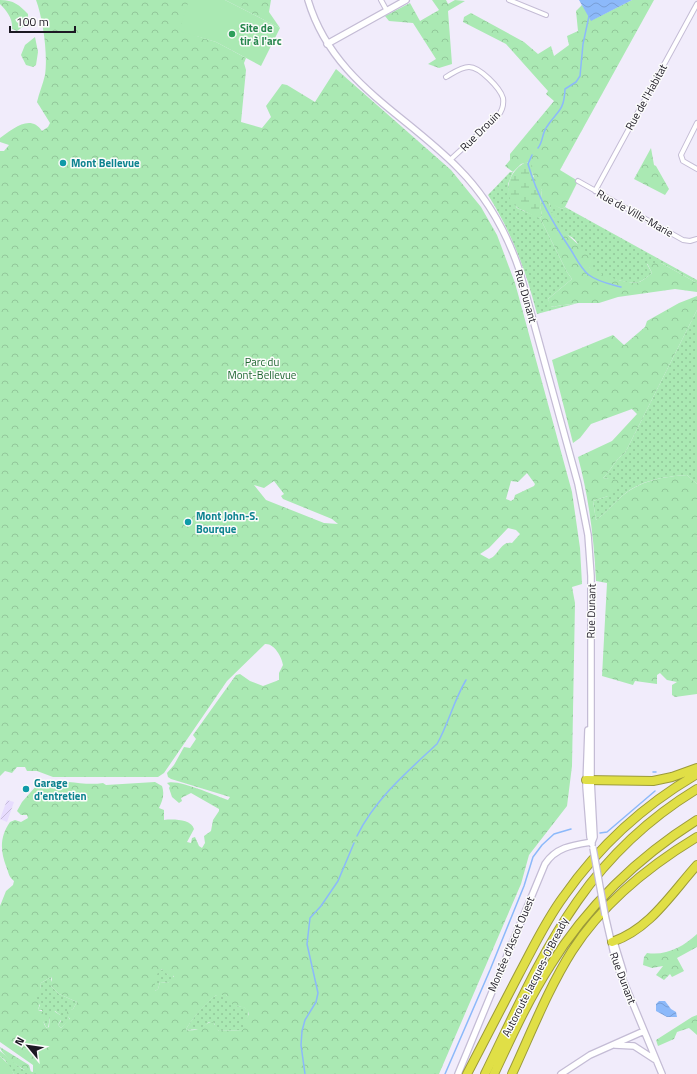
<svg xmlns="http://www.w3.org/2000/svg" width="697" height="1074" viewBox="0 0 697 1074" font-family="'Titillium Web',sans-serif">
	<defs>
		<pattern id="industrial-furrows" width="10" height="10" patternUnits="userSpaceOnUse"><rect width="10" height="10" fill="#e7dcfe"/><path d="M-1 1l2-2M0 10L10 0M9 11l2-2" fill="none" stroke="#c6bcd9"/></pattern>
		<pattern id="grass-dots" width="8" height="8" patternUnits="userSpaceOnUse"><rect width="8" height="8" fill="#aae9b3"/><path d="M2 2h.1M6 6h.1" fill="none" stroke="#92c79a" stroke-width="1.8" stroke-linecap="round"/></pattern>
		<pattern id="forest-crowns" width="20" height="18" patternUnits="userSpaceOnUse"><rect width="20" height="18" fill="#aae9b3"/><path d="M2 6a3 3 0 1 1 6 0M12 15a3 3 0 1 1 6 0" fill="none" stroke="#92c79a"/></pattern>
		<pattern id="wetland-marsh" width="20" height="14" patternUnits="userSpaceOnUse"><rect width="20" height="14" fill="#aae9b3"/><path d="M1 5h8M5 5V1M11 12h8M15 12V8" fill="none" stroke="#92c79a"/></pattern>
		<pattern id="water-waves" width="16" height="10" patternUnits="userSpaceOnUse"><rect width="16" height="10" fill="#8cb9fa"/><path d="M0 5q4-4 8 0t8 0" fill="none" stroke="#789ed6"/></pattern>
	</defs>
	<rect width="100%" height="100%" fill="#f1ecfb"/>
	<!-- industrial -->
	<path fill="url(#industrial-furrows)" d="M7,800L14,802L7,822L0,819Z"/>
	<!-- grass -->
	<path fill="url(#grass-dots)" d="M510,172H513L508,184L509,193L511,199L517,208L540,218L567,272L572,279L548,299L551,307L578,303L537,314C526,271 512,233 488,195Z
		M549,202L562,209L565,207L697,280V283L661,263L647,264L652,273C648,276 644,280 639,282C629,285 594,275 588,266C583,258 580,245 574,239C571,236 566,235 563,232C556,224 551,213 549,202Z
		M697,310V484L687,475C662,477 640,480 621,497C612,505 606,513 596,520L593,501L608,496L609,479L603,478C611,471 616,458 625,453Z
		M164,969L168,975H173V979L168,983L160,982L158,989L155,991V975L160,970Z
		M51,977V986L59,994L77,1002L73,1009L69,1011L68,1016L70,1020L61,1028L58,1025L61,1021L60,1015L55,1011L50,1017L48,1028L46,1027L43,1021L42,1010H38L40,1005L34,995L40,989L41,983Z
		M217,995H226L236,1006C257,1007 246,1018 243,1030L219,1031L215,1027V1024L209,1022L201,1029L186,1030C188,1023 210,997 217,995Z
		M0,1051L22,1069L33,1072V1074H14L5,1060L0,1056Z"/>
	<!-- forest -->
	<path fill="url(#forest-crowns)" fill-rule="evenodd" d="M0,0C14,0 19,5 28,14V23L17,31L12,29C13,19 7,11 0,4Z
		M36,0H214L197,36L216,42L246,58L244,63L246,70L241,122L262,128L271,117L266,106L282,84L287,85L315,102L336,69L451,170L481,207L497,235L515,283L572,492L580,548L582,584L572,587L575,603L572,766L567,806L529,855L521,884L439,1074H33V1065L0,1042V906L6,891L13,885L14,881C8,876 9,873 6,866C0,850 0,836 10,822L15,820L21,822L28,818L27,815H21L17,811L22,802L37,785C41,785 45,787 49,786C56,785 62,782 68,782C80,783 91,785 103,783L106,785L155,782L162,786C165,796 162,801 159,808L164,810V820C173,819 191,819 194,829L187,842L191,843L192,838L195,837L199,846L202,848L205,843L204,836L211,831L213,820L219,811V809L191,793L181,798L182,801L179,803L172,797L169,788L170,786L167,783C176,778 217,796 228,800L230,797L171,779L168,777L167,773L174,765L184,747L190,748L196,739L193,735L236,675L240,674L250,681L263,686L279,680V673L283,665C282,657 274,643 265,644L227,681L164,773L158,777H53L37,771H27L25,767H17L12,773L5,771L0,776V151H4L9,145L0,142V138C12,130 30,113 42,131L48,127L50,123L37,102C39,93 43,84 45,75C48,54 43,19 36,0ZM527,473L535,484L534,486L515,495L514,499L511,501L506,499L511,481L518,482ZM274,481L284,494L281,496L283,499L332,519L338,524L324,523L266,500L254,485L264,488ZM508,528L516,530L520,534L512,543C500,541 499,556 489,559L480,554L489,548ZM162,969L168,975L174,976L168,983L160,982L158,989L155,991V976ZM51,977L52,979L50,985L59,994L77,1002L73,1009L67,1011V1015L70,1019L61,1028L58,1025L62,1018L60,1015L54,1011L50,1014L49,1027L47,1028C41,1023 45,1018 44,1012L38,1010L40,1003L35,996L40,990L41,983ZM217,995H226L233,1005C240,1008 247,1005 249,1014L243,1025V1030L219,1031L213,1022C204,1022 203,1032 186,1030C188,1023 211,997 217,995Z
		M225,0H271L269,12L280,28Z
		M432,0H446L448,4L455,0L465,1L448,11L452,64L439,68L428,64L436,59L413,23L389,21L385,16L410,3L420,21L439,10Z
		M632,0H654L560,170L578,181L565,207L562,209L549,203C557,231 573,238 593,258L589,267C600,274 626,285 639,282C643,281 648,276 652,273L647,263H661L697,283V292L675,289L618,297L599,303H578L550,307L548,299L572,279L567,272L540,218L542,216L540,205L542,190L536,183L529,162L521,164L513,172L505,166L510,160V154L554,101L546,94L548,91L506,44L463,22L464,17L471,13L524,42L538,54L551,46L554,56L569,45L567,36L578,31L576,11L582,5L592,20Z
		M35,37L38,52L36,65L33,67L26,65L21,55L25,45Z
		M651,148L654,165L656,166L669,189L665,195L634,179Z
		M697,296V310L625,453C616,458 611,471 603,478L620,480L622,483L608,496L593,501L596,520C606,513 612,505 621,497C641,480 662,477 687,475L697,484V694L675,697L672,695V685L677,682L667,680L660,673L657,675V684L635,681L633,685L602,676L607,583L596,581C594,539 589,498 578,457L612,441L637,414L632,409L591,424L580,438L573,443L552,360L613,335L624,345L645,327L647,321L679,303Z
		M697,934V947L677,958L684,971L672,977L670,974L664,980L656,975L663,966L652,968L643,965L644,957L647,953C666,956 683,947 697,934Z
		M697,1015V1035L689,1028L677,1032L674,1039L658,1046L656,1040L692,1017Z
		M0,1047L29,1065L31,1072C24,1072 0,1054 0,1047Z"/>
	<!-- wetland -->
	<path fill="url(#wetland-marsh)" d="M526,162L532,164L533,176L542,190L540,205L542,216L540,218C534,217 531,214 526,212C524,210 520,210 518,208C500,195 509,170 526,162Z"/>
	<!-- pitch -->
	<path fill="#aae9b3" d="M189,0H225L280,28L261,66L216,42L179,31Z
		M0,1056L9,1065L14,1074H0Z"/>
	<!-- water -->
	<path fill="url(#water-waves)" d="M579,0H632L591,21Z
		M659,1001H665L671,1009L676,1012L677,1017H667L656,1011V1004Z"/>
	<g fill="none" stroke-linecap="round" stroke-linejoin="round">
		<!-- stream -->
		<path stroke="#8cb9fa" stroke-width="1.5" d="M538,148C543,142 542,134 546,128C557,110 564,113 565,89L576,82L580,76L583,44L589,16
			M532,155L528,164C537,196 553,223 571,250C576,258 581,269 589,275C598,282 610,284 621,287
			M653,772H656
			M600,833L607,832L655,791
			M357,836C375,799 408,771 437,744C449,723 453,702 466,680
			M305,1074L301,1045L302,1031L305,1020L316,1002L318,993L307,944L310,918L321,906L338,881L354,843
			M445,1074L490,970L524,886L533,857L542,845L554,834L571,829"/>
		<!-- minor casing -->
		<g stroke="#c4bcd5" stroke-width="6">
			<path id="minor" d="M381,0L387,11
				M509,0L546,15
				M446,77C453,73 461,67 469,67C480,67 500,88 503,98C504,105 502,111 498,116L450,160
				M697,123L681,155L683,161L697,169
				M578,181L683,240L690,241L697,239
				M595,191L697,4"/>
		</g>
		<!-- tertiary casing -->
		<g stroke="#c4bcd5" stroke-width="8">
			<path id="tertiary" d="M308,0C332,81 403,112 458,168C486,196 506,231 519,269L578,484L588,535L591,576V780L594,837L592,842
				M327,44L406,0
				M588,730L586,786L590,837L592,844
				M605,915L616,963L662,1074
				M612,942L615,945L623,971
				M615,1045L634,1046L654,1059
				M458,1074L545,864C556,847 573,845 592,842
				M561,1074L590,1055L644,1031"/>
		</g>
		<!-- motorway casing -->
		<g stroke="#9b9a3a" stroke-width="10">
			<path id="motorway" d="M586,780L653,781L672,777L697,768
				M612,942C650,929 671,894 697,865
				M467,1074C484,1041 501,1008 519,974C533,948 546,920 564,896C599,846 644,805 697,774
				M485,1074C542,957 580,860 697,789
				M494,1074C511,1038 528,1000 550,966C586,907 638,857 697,820
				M512,1074C531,1033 548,989 572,951C603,903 649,866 697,837"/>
		</g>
		<!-- minor -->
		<use href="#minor" stroke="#fff" stroke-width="4"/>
		<!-- tertiary -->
		<use href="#tertiary" stroke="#fff" stroke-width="5.5"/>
		<!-- motorway -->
		<use href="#motorway" stroke="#e0df46" stroke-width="8"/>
		<!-- tertiary-bridge casing -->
		<g stroke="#c4bcd5" stroke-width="8" stroke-linecap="butt">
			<path id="tertiary-bridge" d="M593,848L605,915"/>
		</g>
		<!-- tertiary-bridge -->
		<use href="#tertiary-bridge" stroke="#fff" stroke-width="5.5"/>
	</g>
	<!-- markers -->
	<circle fill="#2e9e5b" stroke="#fcfcfc" stroke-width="1.5" cx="232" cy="34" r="4"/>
	<g fill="#0f9aa8" stroke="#fcfcfc" stroke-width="1.5">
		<circle cx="63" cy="163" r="4"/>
		<circle cx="188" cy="522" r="4"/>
		<circle cx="26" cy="789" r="4"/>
	</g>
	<g text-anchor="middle" stroke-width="3" stroke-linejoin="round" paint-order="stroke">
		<!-- leisure labels -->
		<g font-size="11" font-weight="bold" fill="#27864d" stroke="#fcfcfc" text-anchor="start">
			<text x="240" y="32">Site de<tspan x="240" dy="13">tir à l'arc</tspan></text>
		</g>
		<!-- street labels -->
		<g font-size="11" fill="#1c1923" stroke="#fcfcfc">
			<text transform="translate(646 97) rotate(-61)" y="4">Rue de l'Habitat</text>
			<text transform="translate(480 131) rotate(-45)" y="4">Rue Drouin</text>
			<text transform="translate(635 213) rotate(29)" y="4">Rue de Ville-Marie</text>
			<text transform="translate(526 296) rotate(74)" y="4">Rue Dunant</text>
			<text transform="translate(591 611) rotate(-89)" y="4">Rue Dunant</text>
			<text transform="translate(511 944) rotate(-67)" y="4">Montée d'Ascot Ouest</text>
			<text transform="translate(535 977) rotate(-63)" y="4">Autoroute Jacques-O'Bready</text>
			<text transform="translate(623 978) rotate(69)" y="4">Rue Dunant</text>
		</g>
		<!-- culture labels -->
		<g font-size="11" font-weight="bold" fill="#0d838f" stroke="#fcfcfc" text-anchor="start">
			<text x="71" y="167">Mont Bellevue</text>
			<text x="196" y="520">Mont John-S.<tspan x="196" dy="13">Bourque</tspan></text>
			<text x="34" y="787">Garage<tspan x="34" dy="13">d'entretien</tspan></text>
		</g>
		<!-- park labels -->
		<g font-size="11" fill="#216733" stroke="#fcfcfc">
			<text x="262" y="366">Parc du<tspan x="262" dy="13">Mont-Bellevue</tspan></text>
		</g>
	</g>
	<!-- north arrow -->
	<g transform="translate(28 1046) rotate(299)" stroke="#fcfcfc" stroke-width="3" paint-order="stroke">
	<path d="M0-3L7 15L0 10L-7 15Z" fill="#1c1923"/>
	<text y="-6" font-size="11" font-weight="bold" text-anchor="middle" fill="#1c1923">N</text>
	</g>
	<!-- scale -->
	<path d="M10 26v6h65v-6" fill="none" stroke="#1c1923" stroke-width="2"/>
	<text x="16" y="26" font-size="12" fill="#1c1923" stroke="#fcfcfc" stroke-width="3" paint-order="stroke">100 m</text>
</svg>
